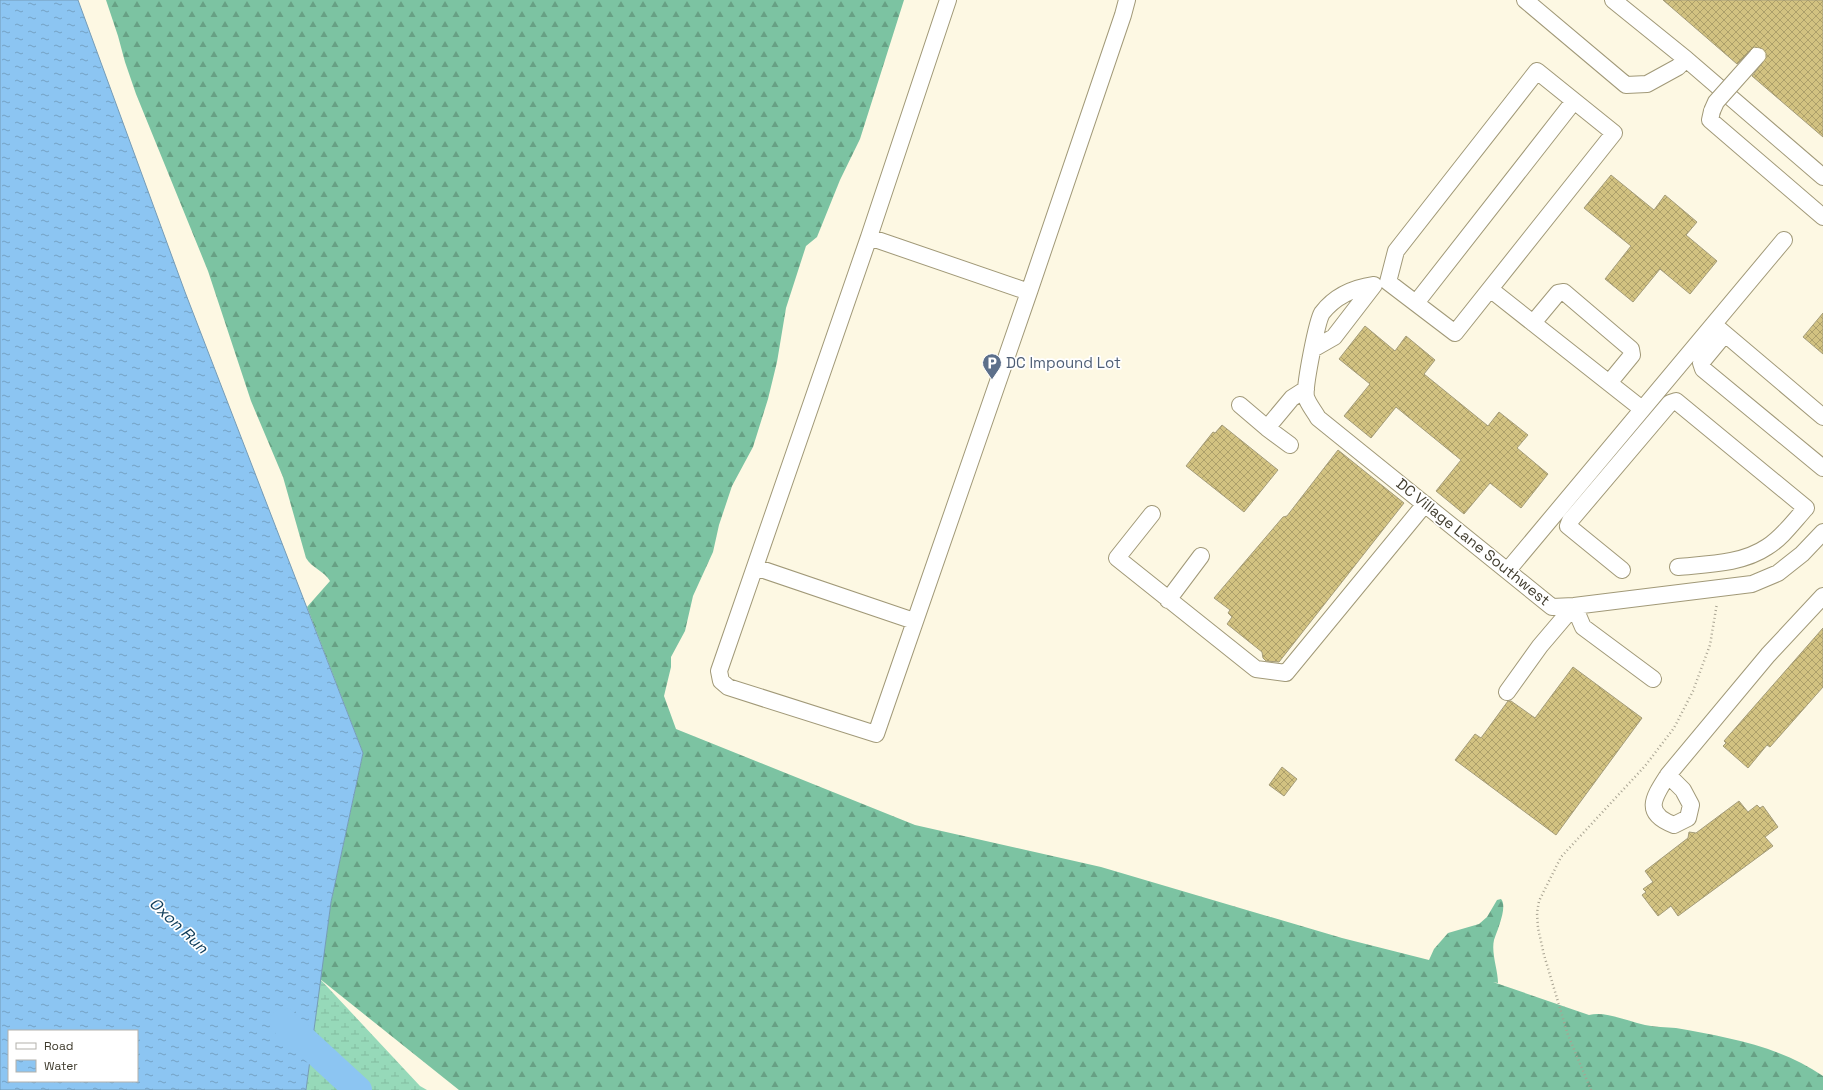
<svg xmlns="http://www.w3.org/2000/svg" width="1823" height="1090" viewBox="0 0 1823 1090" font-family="'Space Grotesk',sans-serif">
	<defs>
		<pattern id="forest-firs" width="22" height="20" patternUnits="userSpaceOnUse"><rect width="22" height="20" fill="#7cc3a2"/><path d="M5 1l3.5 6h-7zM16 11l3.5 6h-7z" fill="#67a084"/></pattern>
		<pattern id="wetland-marsh" width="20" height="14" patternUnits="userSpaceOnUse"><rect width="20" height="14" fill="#96d9b9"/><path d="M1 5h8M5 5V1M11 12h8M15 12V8" fill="none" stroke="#82bb9f"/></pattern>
		<pattern id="water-ripples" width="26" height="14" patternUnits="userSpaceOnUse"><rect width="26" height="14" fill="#8cc5f2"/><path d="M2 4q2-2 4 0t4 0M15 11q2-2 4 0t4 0" fill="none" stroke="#74a1c4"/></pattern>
		<pattern id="building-cross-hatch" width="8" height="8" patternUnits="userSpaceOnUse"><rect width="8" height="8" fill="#d2c281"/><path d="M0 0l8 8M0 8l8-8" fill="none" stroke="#ac9f6a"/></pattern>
	</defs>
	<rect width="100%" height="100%" fill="#fdf8e3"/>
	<!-- forest -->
	<path fill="url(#forest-firs)" d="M106,0H904L860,139L840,180L817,237L806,246L786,308L777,362L768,399L753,447L732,486L719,525L713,552L693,596L685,631L671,657V667L664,696L676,729L915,825L1101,867L1342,938L1429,960L1434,949L1448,933L1479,924L1487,917L1497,900L1501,899C1508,906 1497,931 1494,940C1491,953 1498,970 1498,983L1493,982L1589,1015C1606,1011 1627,1021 1645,1025C1655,1027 1666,1027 1676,1028C1726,1037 1780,1046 1823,1076V1090H459L320,979L331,902L363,753L307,607L330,581C324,571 312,568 306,558L283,477L251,401L208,271L136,94L125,62L118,36Z"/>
	<!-- wetland -->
	<path fill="url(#wetland-marsh)" d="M320,979L420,1086L427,1090H306Z"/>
	<!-- water -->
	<path fill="url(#water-ripples)" stroke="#759cb7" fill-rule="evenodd" d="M0,0H78L185,292L363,753L331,902L306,1090H0ZM9,1031H137V1081H9Z"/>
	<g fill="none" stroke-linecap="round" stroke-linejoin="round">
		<!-- river -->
		<path stroke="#8cc5f2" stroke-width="28" d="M284,1022L358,1090"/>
	</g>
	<!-- building -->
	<path fill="url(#building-cross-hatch)" stroke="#a49c7a" d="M1663,0H1823V137L1752,76L1766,58V53L1763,49L1754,47L1737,64Z
		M1611,175L1654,210L1665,195L1697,222L1686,235L1717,261L1690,294L1660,269L1633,302L1605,279L1631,246L1584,208Z
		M1823,313V354L1803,337Z
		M1365,326L1395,351L1406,336L1435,360L1424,374L1488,426L1499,412L1528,435L1517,448L1548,474L1521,508L1490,483L1464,514L1436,491L1461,460L1396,407L1371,438L1344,416L1370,384L1339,359Z
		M1222,425L1278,470L1244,512L1186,466L1213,432L1215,433Z
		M1338,450L1404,503L1279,662L1266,661L1263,658L1262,652L1227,624L1232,617L1228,613L1230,610L1214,598L1283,517L1287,516Z
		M1823,628V687L1770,747L1767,745L1748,768L1723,746L1726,743L1724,741Z
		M1573,667L1642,718L1556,835L1455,760L1475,734L1481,738L1508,701H1511L1535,718Z
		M1282,767L1297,779L1284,796L1269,785Z
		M1739,801L1748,812L1757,805L1760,808L1763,806L1778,827L1765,837L1773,846L1678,916L1671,906L1658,916L1642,895L1646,892L1643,889L1653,882L1645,871L1688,838L1689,832L1696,833Z"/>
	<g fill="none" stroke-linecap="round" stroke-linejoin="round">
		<!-- minor casing -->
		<g stroke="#a19978" stroke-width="18">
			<path id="minor" d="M948,0L869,237L1029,292L1123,15L1127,0
				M1525,0L1626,85L1647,84L1678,67L1686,59
				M1613,0L1686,59L1823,177
				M1537,71L1614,133L1455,333L1388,282L1396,251Z
				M1712,111L1710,120L1823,217
				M869,237L719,671L721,681L728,687L876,734L1029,292
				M1490,289L1642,409
				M1416,303L1574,101
				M1533,323L1558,293L1564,292L1631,349L1632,355L1609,383
				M1718,328L1823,417
				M1725,334L1701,363L1703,369L1823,468
				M1313,349L1334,337L1374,285C1353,288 1335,296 1322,313C1317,321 1304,387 1306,397C1308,404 1315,412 1318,418L1552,607L1574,606L1752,584L1778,573L1802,554L1823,532
				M1240,405L1267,428L1292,398L1306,389
				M1267,428L1290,445
				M1152,514L1117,558L1256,669L1286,673L1425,504
				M755,567L914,621
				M1508,570L1784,240
				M1622,570L1568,526L1570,521L1670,403L1676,401L1806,508C1794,521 1782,538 1767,547C1742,564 1707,564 1678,567
				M1168,600L1201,556
				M1507,692L1540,646L1574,606L1583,627L1653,679
				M1668,775L1683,790L1691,805L1688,818L1674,825C1642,813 1654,797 1668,775L1768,655L1823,596"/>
		</g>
		<!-- path -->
		<path stroke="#a8a392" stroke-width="2.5" stroke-dasharray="1 3" stroke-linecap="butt" d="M1591,1090L1568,1035L1544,955L1538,928L1537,913L1539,901L1561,857L1645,766L1674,728L1693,691L1710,645L1717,603"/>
		<!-- minor -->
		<use href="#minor" stroke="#fff" stroke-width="16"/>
		<!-- minor-bridge casing -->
		<g stroke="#a19978" stroke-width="18" stroke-linecap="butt">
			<path id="minor-bridge" d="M1712,111L1716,102L1757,56"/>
		</g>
		<!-- minor-bridge -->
		<use href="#minor-bridge" stroke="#fff" stroke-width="16"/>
	</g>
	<!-- icons -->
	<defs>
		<g id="parking-pin" transform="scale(1)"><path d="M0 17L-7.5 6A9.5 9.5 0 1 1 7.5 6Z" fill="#5c6f8a" stroke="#fff"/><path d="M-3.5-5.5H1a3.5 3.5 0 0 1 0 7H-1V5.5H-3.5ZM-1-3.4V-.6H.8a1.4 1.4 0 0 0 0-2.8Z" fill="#fff"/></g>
	</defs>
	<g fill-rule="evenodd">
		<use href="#parking-pin" x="992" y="363"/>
	</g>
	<g text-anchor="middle" stroke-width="3.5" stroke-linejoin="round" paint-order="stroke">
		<!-- service labels -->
		<g font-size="15" fill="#4e5e75" stroke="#fff" text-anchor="start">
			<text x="1006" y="368">DC Impound Lot</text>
		</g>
		<!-- street labels -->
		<g font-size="15" fill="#403c2e" stroke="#fff">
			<text transform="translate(1473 542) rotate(39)" y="5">DC Village Lane Southwest</text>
		</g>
		<!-- water labels -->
		<g font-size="16" font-style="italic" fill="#0e3b58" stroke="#fff">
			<text transform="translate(179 925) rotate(43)" y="6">Oxon Run</text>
		</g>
	</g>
	<!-- legend -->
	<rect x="8" y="1030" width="130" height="52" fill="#ffffff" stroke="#b3b1ab"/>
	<rect x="16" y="1043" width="20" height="6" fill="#ffffff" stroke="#b3b1ab"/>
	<text x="44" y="1050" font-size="12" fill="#403c2e">Road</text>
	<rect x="16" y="1060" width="20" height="12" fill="url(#water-ripples)" stroke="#b3b1ab"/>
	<text x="44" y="1070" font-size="12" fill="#403c2e">Water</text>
</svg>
